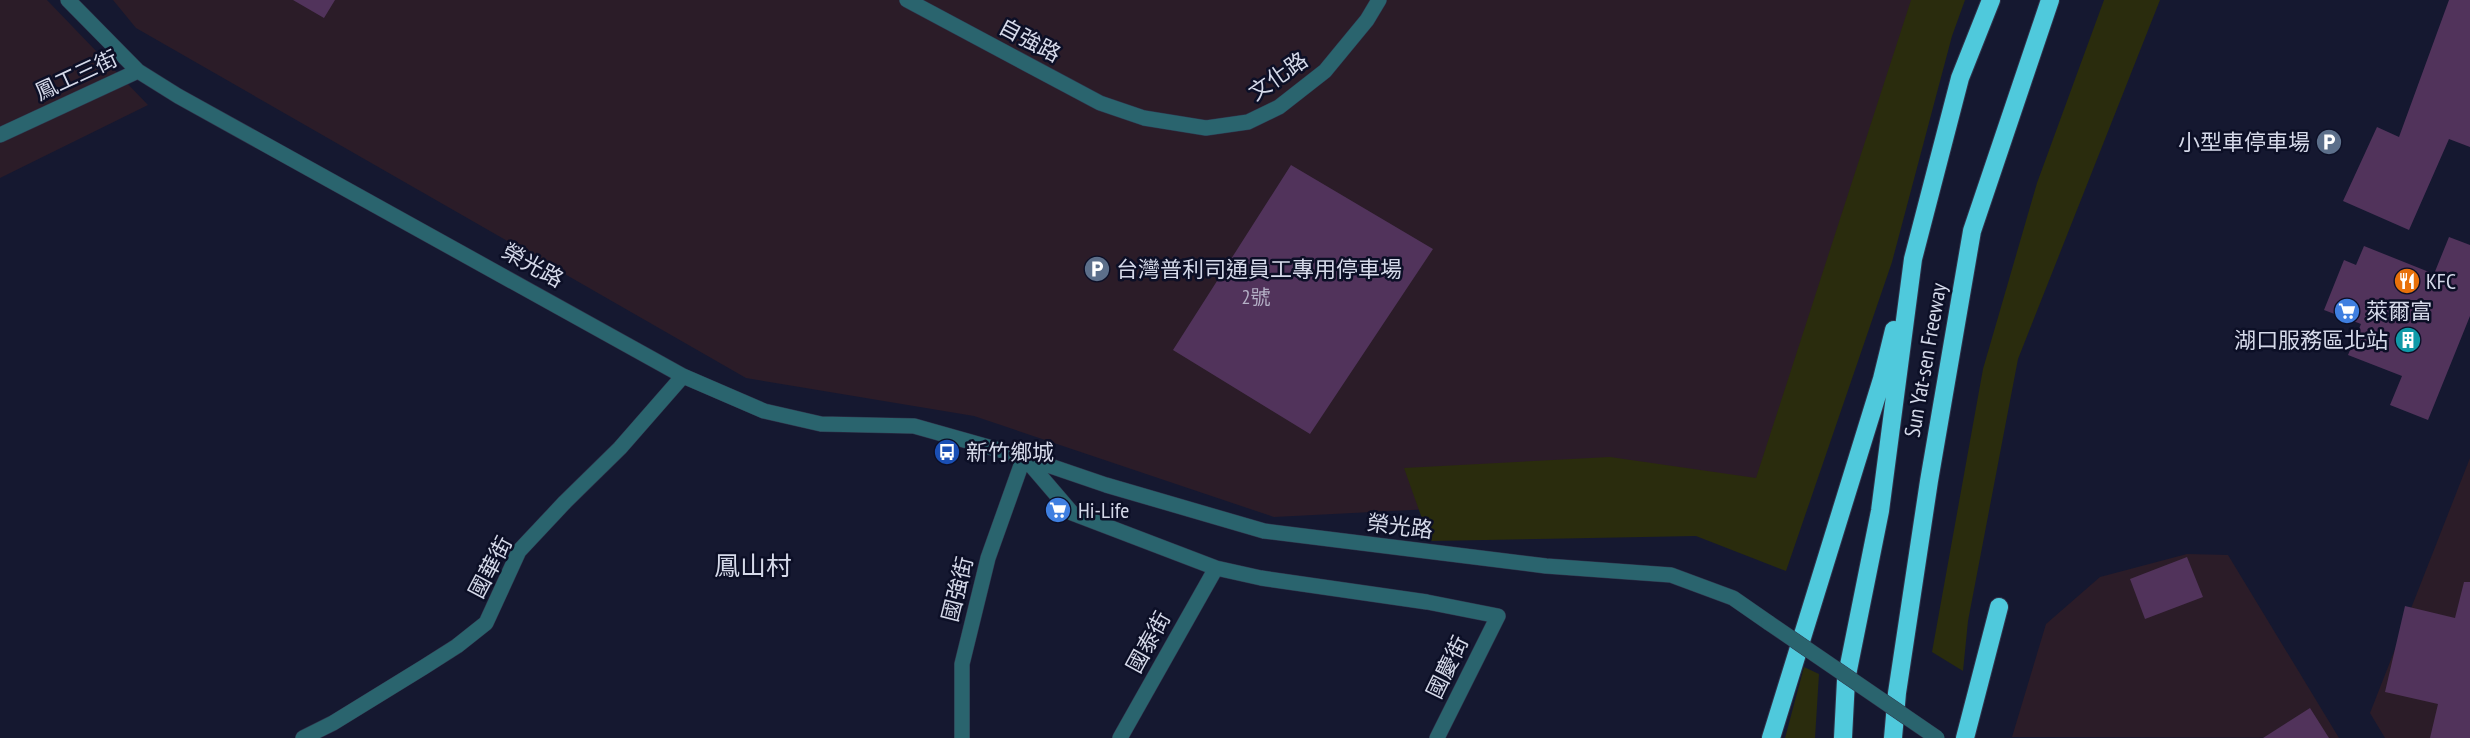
<svg xmlns="http://www.w3.org/2000/svg" width="2470" height="738" viewBox="0 0 2470 738" font-family="'PT Sans Narrow','Noto Sans TC',sans-serif">
	<rect width="100%" height="100%" fill="#151830"/>
	<!-- industrial -->
	<path fill="#2b1c28" d="M0,0H47L148,105L0,178Z
		M113,0H1940L1765,492L1274,517L974,416L746,378L136,28Z
		M2470,458V738H2385L2370,713Z
		M2187,554L2228,555L2339,738L2012,737L2046,624L2100,577Z"/>
	<!-- green -->
	<path fill="#2a2c0d" d="M1911,0H1965L1952,36L1892,262L1786,571L1696,536L1430,541L1404,468L1610,457L1756,478Z
		M2104,0H2160L2018,359L1968,621L1963,671L1932,652L1983,369L2037,183Z
		M1804,667L1819,674L1815,738H1785Z"/>
	<!-- building -->
	<path fill="#51335b" d="M293,0H335L324,18Z
		M2449,0H2470V147L2449,139L2409,230L2343,201L2377,127L2399,137Z
		M1291,165L1433,249L1310,434L1173,350Z
		M2449,237L2470,245V316L2428,420L2390,405L2402,376L2348,355L2361,324L2324,310L2344,260L2356,265L2364,246L2434,274Z
		M2187,557L2203,597L2145,619L2130,579Z
		M2464,582H2470V738H2430L2438,704L2385,692L2405,606L2455,618Z
		M2310,708L2329,738H2263Z"/>
	<g fill="none" stroke-linecap="round" stroke-linejoin="round">
		<!-- minor casing -->
		<g stroke="#30334a" stroke-width="16">
			<path id="minor" d="M68,0L138,71L178,96L683,376L764,411L821,424L914,426L1024,457L1106,485L1264,531L1546,566L1671,575L1733,598L1769,623
				M907,0L1100,103L1144,118L1206,128L1248,122L1279,107L1325,71L1367,20L1379,0
				M0,135L138,71
				M303,738L333,723L424,667L457,646L486,623L519,551L565,502L620,448L683,376
				M962,738V664L988,558L1024,457L1072,513L1216,568L1261,578L1427,602L1498,616L1437,738
				M1120,738L1216,568"/>
		</g>
		<!-- highway casing -->
		<g stroke="#30334a" stroke-width="20">
			<path id="highway" d="M1771,738L1882,379L1894,330
				M1843,738L1846,680L1880,511L1913,259L1960,78L1991,0
				M1893,738L1897,693L1929,481L1972,231L2050,0
				M1965,738L1999,607"/>
		</g>
		<!-- minor -->
		<use href="#minor" stroke="#2a646e" stroke-width="15"/>
		<!-- highway -->
		<use href="#highway" stroke="#4fc9dc" stroke-width="18"/>
		<!-- minor-bridge casing -->
		<g stroke="#30334a" stroke-width="16" stroke-linecap="butt">
			<path id="minor-bridge" d="M1769,623L1937,738"/>
		</g>
		<!-- minor-bridge -->
		<use href="#minor-bridge" stroke="#2a646e" stroke-width="15"/>
	</g>
	<!-- icons -->
	<defs>
		<g id="parking-disc" transform="scale(1.35)"><circle r="9.5" fill="#5c6f8a" stroke="#0c0f26"/><path d="M-3.5-5.5H1a3.5 3.5 0 0 1 0 7H-1V5.5H-3.5ZM-1-3.4V-.6H.8a1.4 1.4 0 0 0 0-2.8Z" fill="#fff"/></g>
		<g id="restaurant-disc" transform="scale(1.35)"><circle r="9.5" fill="#e8710a" stroke="#0c0f26"/><path d="M-5-6h1v4h1v-4h1v4h1v-4h1v5L-1.5 .5V6h-2V.5L-5-1ZM5-6V6H3V1.5H1.5Q1.5-4 5-6Z" fill="#fff"/></g>
		<g id="supermarket-disc" transform="scale(1.35)"><circle r="9.5" fill="#3f7fe0" stroke="#0c0f26"/><path d="M-6-5.5h2.5l.6 2H6L4.5 2H-2.5L-4.4-4H-6ZM-1.5 3.2a1.3 1.3 0 1 0 .1 0ZM3 3.2a1.3 1.3 0 1 0 .1 0Z" fill="#fff"/></g>
		<g id="building-disc" transform="scale(1.35)"><circle r="9.5" fill="#0f9aa8" stroke="#0c0f26"/><path d="M-4-6H4V6H1V3H-1V6H-4ZM-2.5-4.3h1.7v1.8h-1.7ZM.8-4.3h1.7v1.8H.8ZM-2.5-1h1.7V.8h-1.7ZM.8-1h1.7V.8H.8Z" fill="#fff"/></g>
		<g id="bus-disc" transform="scale(1.35)"><circle r="9.5" fill="#1a4fb4" stroke="#0c0f26"/><path d="M-5-6H5V4H4V6H2V4H-2V6H-4V4H-5ZM-3.5-4V0h7V-4ZM-3.5 1.2v1.5H-2V1.2ZM2 1.2v1.5H3.5V1.2Z" fill="#fff"/></g>
	</defs>
	<g fill-rule="evenodd">
		<use href="#parking-disc" x="2329" y="142"/>
		<use href="#parking-disc" x="1097" y="269"/>
		<use href="#restaurant-disc" x="2407" y="281"/>
		<use href="#supermarket-disc" x="2347" y="311"/>
		<use href="#building-disc" x="2408" y="340"/>
		<use href="#bus-disc" x="947" y="452"/>
		<use href="#supermarket-disc" x="1058" y="510"/>
	</g>
	<g text-anchor="middle" stroke-width="5" stroke-linejoin="round" paint-order="stroke">
		<!-- number labels -->
		<g font-size="20" fill="#b4b0c6">
			<text x="1256" y="304">2號</text>
		</g>
		<!-- street labels -->
		<g font-size="22" fill="#d5d9e9" stroke="#0c0f26">
			<text transform="translate(1030 40) rotate(28)" y="8">自強路</text>
			<text transform="translate(76 75) rotate(-25)" y="8">鳳工三街</text>
			<text transform="translate(1278 76) rotate(-35)" y="8">文化路</text>
			<text transform="translate(533 265) rotate(29)" y="8">榮光路</text>
			<text transform="translate(1925 360) rotate(-80)" y="8">Sun Yat-sen Freeway</text>
			<text transform="translate(1400 526) rotate(7)" y="8">榮光路</text>
			<text transform="translate(490 567) rotate(-62)" y="8">國華街</text>
			<text transform="translate(957 589) rotate(-76)" y="8">國強街</text>
			<text transform="translate(1148 642) rotate(-61)" y="8">國泰街</text>
			<text transform="translate(1447 667) rotate(-64)" y="8">國慶街</text>
		</g>
		<!-- poi labels -->
		<g font-size="22" fill="#d5d9e9" stroke="#0c0f26" text-anchor="start">
			<text x="2310" y="150" text-anchor="end">小型車停車場</text>
			<text x="1116" y="277">台灣普利司通員工專用停車場</text>
			<text x="2426" y="289">KFC</text>
			<text x="2366" y="319">萊爾富</text>
			<text x="2388" y="348" text-anchor="end">湖口服務區北站</text>
			<text x="966" y="460">新竹鄉城</text>
			<text x="1078" y="518">Hi-Life</text>
		</g>
		<!-- quarter labels -->
		<g font-size="26" fill="#d5d9e9" stroke="#0c0f26">
			<text x="753" y="575">鳳山村</text>
		</g>
	</g>
</svg>
